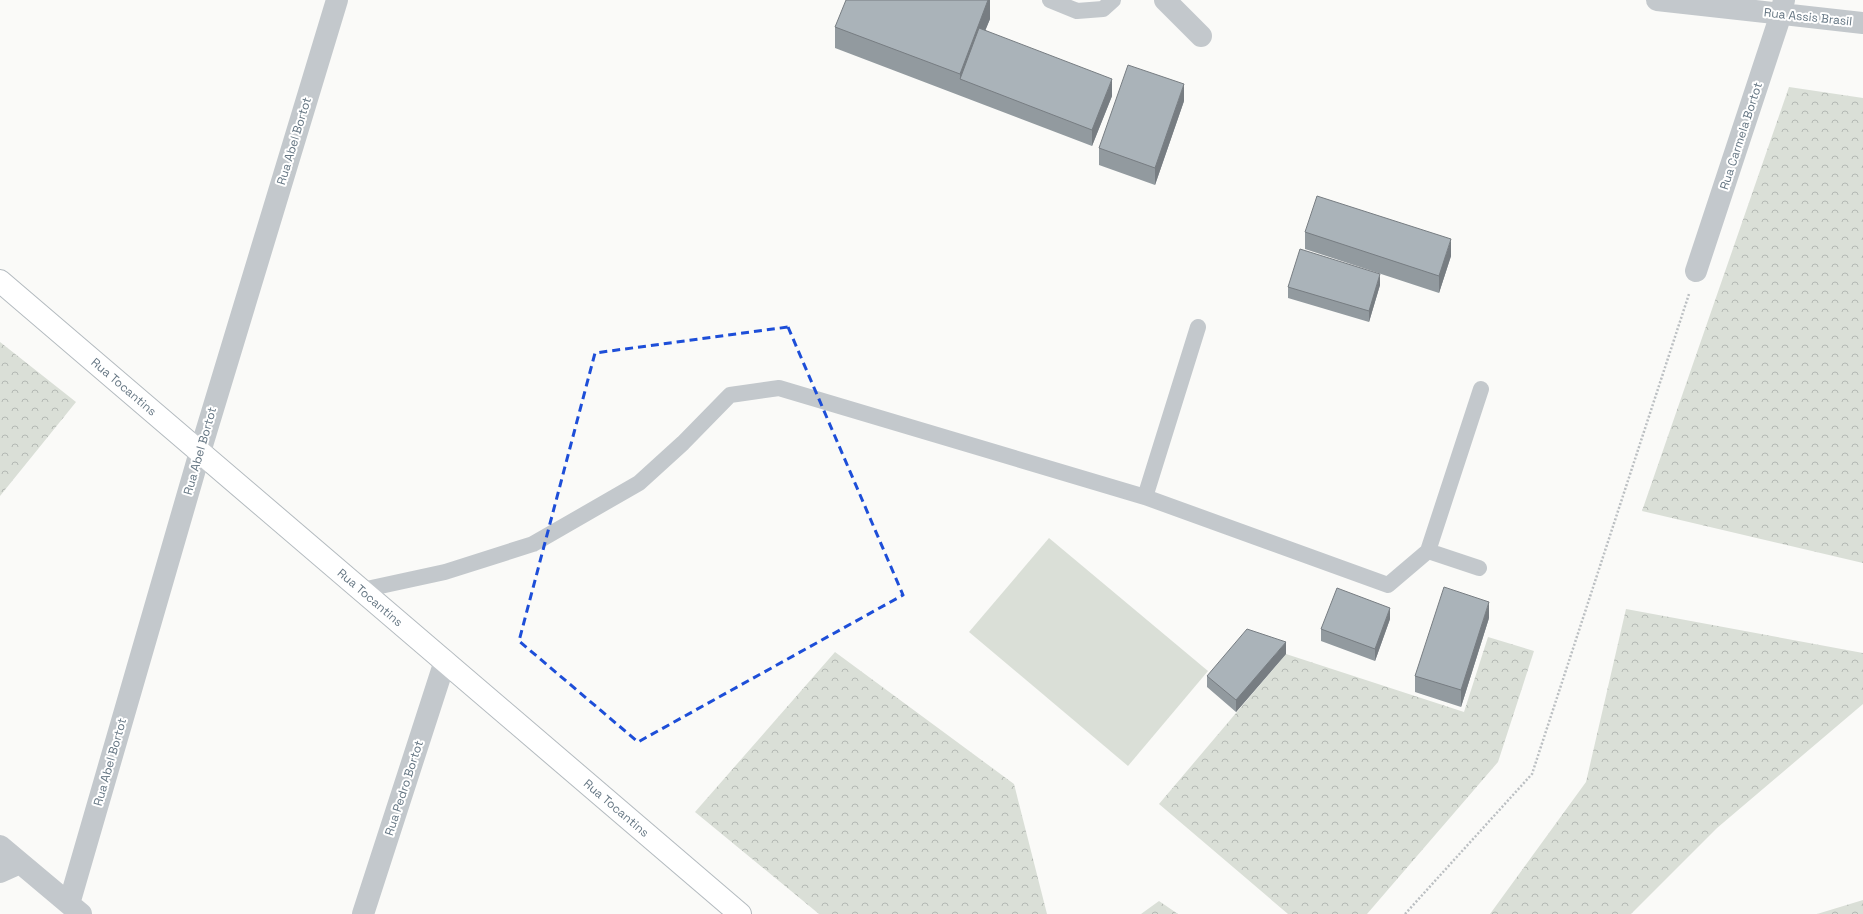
<svg xmlns="http://www.w3.org/2000/svg" width="1863" height="914" viewBox="0 0 1863 914" font-family="'Space Grotesk',sans-serif">
	<defs>
		<pattern id="forest-crowns" width="20" height="18" patternUnits="userSpaceOnUse"><rect width="20" height="18" fill="#dadfd7"/><path d="M2 6a3 3 0 1 1 6 0M12 15a3 3 0 1 1 6 0" fill="none" stroke="#b4b9b4"/></pattern>
	</defs>
	<rect width="100%" height="100%" fill="#fafaf8"/>
	<!-- forest -->
	<path fill="url(#forest-crowns)" d="M1789,87L1863,98V563L1642,511Z
		M0,342L76,402L0,496Z
		M1626,609L1863,653V704L1717,828L1631,914H1490L1586,782Z
		M1488,637L1534,651L1498,762L1367,914H1288L1159,804L1286,654L1464,712Z
		M835,652L1014,784L1047,914H819L695,812Z
		M1863,900V914H1817Z
		M1159,901L1178,914H1141Z"/>
	<!-- garden -->
	<path fill="#dadfd7" d="M1049,538L1208,671L1128,766L969,632Z"/>
	<g fill="none" stroke-linecap="round" stroke-linejoin="round">
		<!-- secondary casing -->
		<g stroke="#b3babf" stroke-width="24">
			<g id="secondary">
				<path id="s1" d="M0,281L740,914"/>
			</g>
		</g>
		<!-- path -->
		<path stroke="#bbbfc2" stroke-width="2.5" stroke-dasharray="2 2" stroke-linecap="butt" d="M1405,914L1532,774L1689,294"/>
		<!-- lane -->
		<path stroke="#c3c8cc" stroke-width="16" d="M1050,0L1077,11L1103,9L1113,0
			M1145,497L1198,327
			M1428,551L1481,389
			M362,590L445,572L533,544L639,483L683,443L730,395L779,388L1145,497L1388,585L1428,551L1479,568"/>
		<!-- street -->
		<path stroke="#c3c8cc" stroke-width="22" d="M1165,0L1201,36
			M1657,0L1863,23
			M1696,271L1781,14L1784,0
			M0,846L81,914
			M0,872L20,863
			M69,904L200,452L337,0
			M363,914L445,661"/>
		<!-- secondary -->
		<use href="#secondary" stroke="#fff" stroke-width="22"/>
	</g>
	<!-- wall -->
	<path fill="#929a9f" d="M990,0V19L985,30L1112,96L1092,146L835,48V27Z
		M1184,101L1155,185L1099,165V148Z
		M1305,232L1451,256L1439,293L1305,249Z
		M1380,285L1369,322L1288,298V287Z
		M1489,618L1461,707L1415,692V676Z
		M1390,619L1375,661L1321,641V629Z
		M1286,654L1236,712L1207,687V676Z"/>
	<!-- shaded-wall -->
	<path fill="#777d82" d="M988,0H990V19L965,81L960,79V96V74Z
		M1112,79V96L1092,146V130Z
		M1184,84V101L1155,185V168Z
		M1451,239V256L1439,293V276Z
		M1380,274V285L1369,322V311Z
		M1489,602V618L1461,707V690Z
		M1390,608V619L1375,661V649Z
		M1286,642V654L1236,712V700Z"/>
	<!-- building -->
	<path fill="#aab3b9" stroke="#777d82" d="M846,0H988L960,74L835,27Z
		M979,28L1112,79L1092,130L960,79Z
		M1128,65L1184,84L1155,168L1099,148Z
		M1317,196L1451,239L1439,276L1305,232Z
		M1300,249L1380,274L1369,311L1288,287Z
		M1444,587L1489,602L1461,690L1415,676Z
		M1337,588L1390,608L1375,649L1321,629Z
		M1247,629L1286,642L1236,700L1207,676Z"/>
	<!-- marked area -->
	<path fill="none" stroke="#1d4ed8" stroke-width="3" stroke-dasharray="8 5" stroke-linejoin="round" d="M788,327L903,595L638,742L519,641L595,353Z"/>
	<g text-anchor="middle" stroke-width="4" stroke-linejoin="round" paint-order="stroke">
		<!-- street labels -->
		<g font-size="12" fill="#657683" stroke="#fff">
			<text transform="translate(1808 17) rotate(6)" y="4">Rua Assis Brasil</text>
			<text transform="translate(1741 136) rotate(-72)" y="4">Rua Carmela Bortot</text>
			<text transform="translate(294 141) rotate(-73)" y="4">Rua Abel Bortot</text>
			<text dy="4" stroke="none"><textPath href="#s1" startOffset="163">Rua Tocantins</textPath></text>
			<text transform="translate(200 451) rotate(-74)" y="4">Rua Abel Bortot</text>
			<text dy="4" stroke="none"><textPath href="#s1" startOffset="487">Rua Tocantins</textPath></text>
			<text transform="translate(110 762) rotate(-74)" y="4">Rua Abel Bortot</text>
			<text transform="translate(404 788) rotate(-72)" y="4">Rua Pedro Bortot</text>
			<text dy="4" stroke="none"><textPath href="#s1" startOffset="811">Rua Tocantins</textPath></text>
		</g>
	</g>
</svg>
